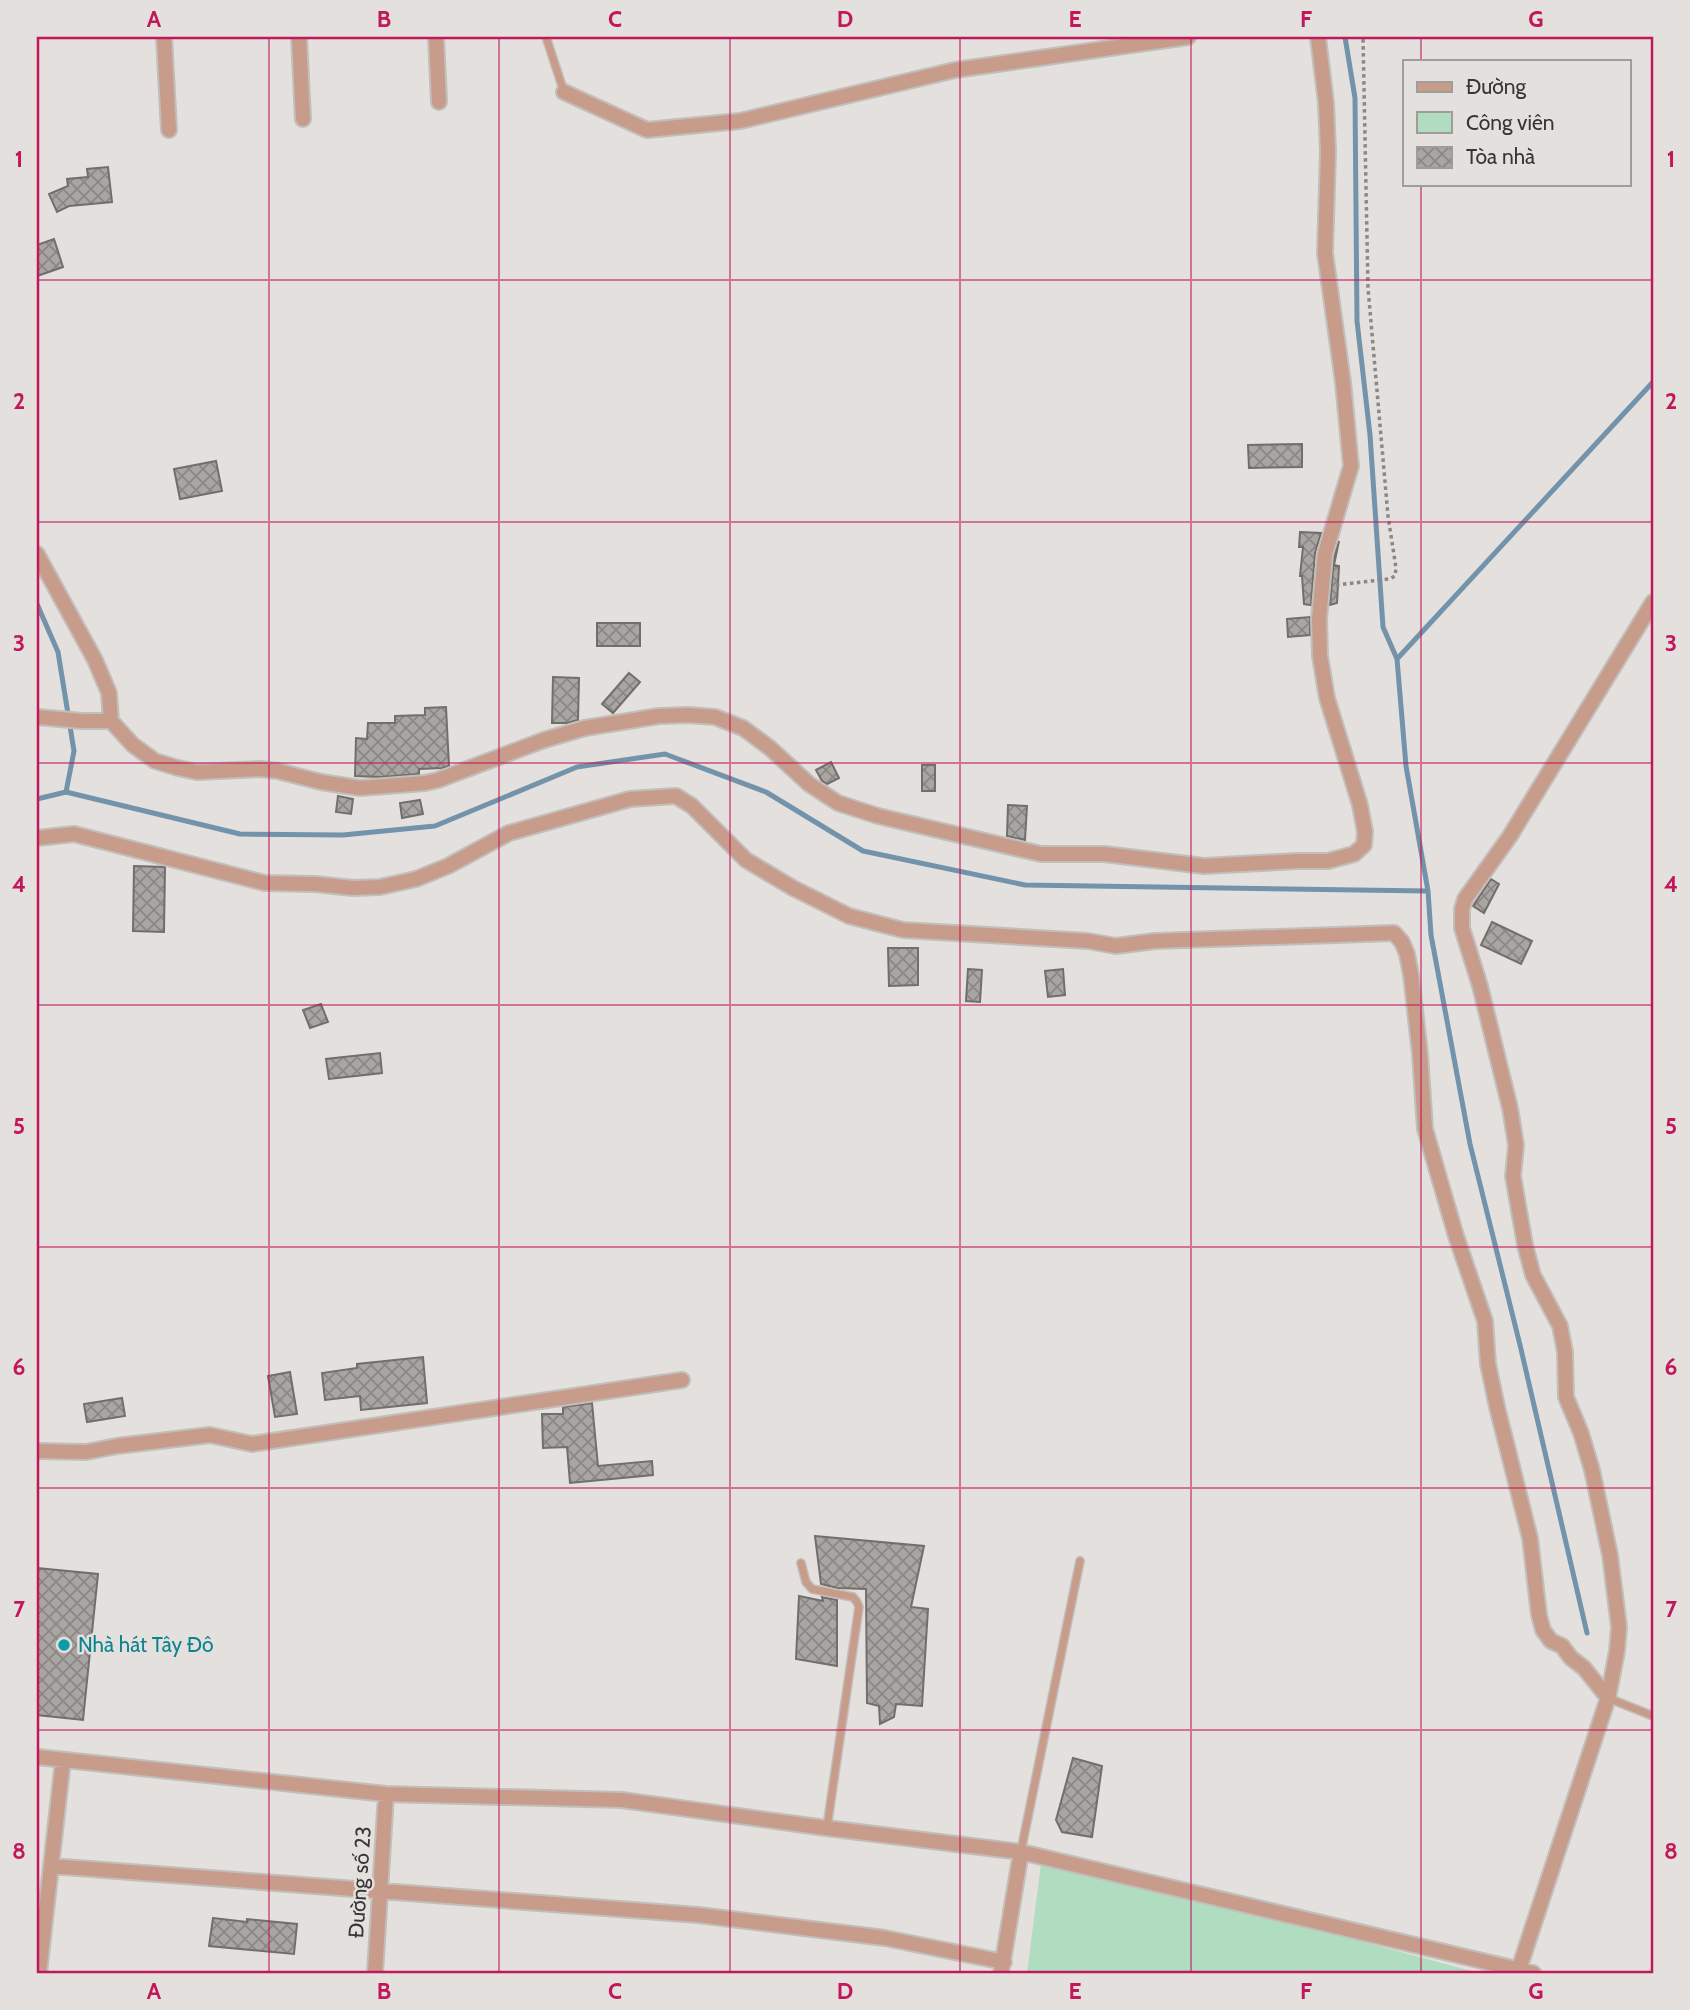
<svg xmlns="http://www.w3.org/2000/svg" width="1690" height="2010" viewBox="0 0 1690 2010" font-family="Cabin,sans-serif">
	<defs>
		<pattern id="building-cross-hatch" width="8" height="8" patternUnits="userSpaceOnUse" patternTransform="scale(1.75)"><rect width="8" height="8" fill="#a9a5a2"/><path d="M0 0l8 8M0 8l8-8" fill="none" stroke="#8b8785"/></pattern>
	</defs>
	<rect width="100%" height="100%" fill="#e4e0de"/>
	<!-- green -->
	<path fill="#b0dcbf" d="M1041,1864L1360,1941L1479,1973H1027Z"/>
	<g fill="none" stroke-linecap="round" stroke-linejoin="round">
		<!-- stream -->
		<path stroke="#7293aa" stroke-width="5" d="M37,604L58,652L74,751L66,792
			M1397,659L1653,382
			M37,799L66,792L240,834L343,835L435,826L577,767L665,754L766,792L863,851L1025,885L1428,891L1406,766L1397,659L1383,627L1370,435L1357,321L1355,98L1345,37
			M1428,891L1431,935L1470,1144L1520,1345L1587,1633"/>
	</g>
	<!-- building -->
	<path fill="url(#building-cross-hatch)" stroke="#716e6b" stroke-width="2" d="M108,167L112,202L69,206L57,212L49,194L68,186L67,179L88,177L87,169Z
		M54,239L63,267L37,276V245Z
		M1302,444V467L1249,468L1248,445Z
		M216,461L222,491L180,499L174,469Z
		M1300,532L1321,533L1315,553L1311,605L1304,604L1302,576H1300L1303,547H1299Z
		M1339,541L1334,565L1339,566L1337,603L1330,605L1334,556Z
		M1310,617V635L1288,637L1287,619Z
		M597,623H640V646H597Z
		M629,673L640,682L613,713L602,704Z
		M553,677L579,678L578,720L567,723H552Z
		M446,707L449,766L442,768L419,769V774L381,777L355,776L356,738L367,739L368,723H395V716L425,715V708Z
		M831,762L839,778L827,784L822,781L816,770Z
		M922,765H935V791H922Z
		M338,796L353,799L351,814L336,812Z
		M420,800L423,814L402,818L400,803Z
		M1008,805L1027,806L1025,840L1007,836Z
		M134,866L165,867L164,932L133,931Z
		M1491,879L1499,884L1484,913L1473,906Z
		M1492,922L1532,941L1521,964L1481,945Z
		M888,948H918V985L889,986Z
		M968,969L982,970L980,1002L966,1001Z
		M1063,969L1065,995L1048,997L1045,971Z
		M321,1004L328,1022L310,1028L303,1010Z
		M380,1053L382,1073L329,1079L326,1059Z
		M423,1357L427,1403L361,1410L360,1396L325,1400L322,1373L357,1368V1364Z
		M290,1372L297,1414L275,1417L268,1376Z
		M122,1398L125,1416L87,1422L84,1404Z
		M592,1403L598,1466L652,1461L653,1475L570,1483L567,1447L543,1448L542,1414H563V1407Z
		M815,1536L924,1546L911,1607L928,1609L922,1706L896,1704L894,1717L880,1724L879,1706L867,1703L866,1589L837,1588L821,1584Z
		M37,1568L98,1574L83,1720L37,1715Z
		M799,1596L823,1601L822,1597L837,1600V1666L796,1659Z
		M1073,1758L1102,1766L1092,1837L1062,1832L1056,1820Z
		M213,1918L247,1922V1919L297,1924L294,1954L209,1946Z"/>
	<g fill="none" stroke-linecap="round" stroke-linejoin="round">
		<!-- service casing -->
		<g stroke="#c2bebc" stroke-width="10">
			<path id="service" d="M546,37L564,92
				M801,1563L806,1582L812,1589L853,1597L857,1602L859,1607L827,1827
				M1608,1698L1653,1716
				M1021,1851L1080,1561"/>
		</g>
		<!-- minor casing -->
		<g stroke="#c2bebc" stroke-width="18">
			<path id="minor" d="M164,37L169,130
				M299,37L303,119
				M436,37L439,102
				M564,92L647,130L740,121L955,70L1188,37
				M37,554L95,660L109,693L111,721L133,745L155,761L178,768L197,772L260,769L278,771L321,782L360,788L425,783L438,780L544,740L585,728L659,716L689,715L715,717L743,728L770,748L809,784L838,803L878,816L1041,854H1104L1204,866L1298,861H1328L1354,854L1364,845L1365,832L1360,805L1327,698L1320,656L1319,619L1325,554L1351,466L1343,382L1325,253L1328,151L1326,103L1318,37
				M37,717L82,721H111
				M37,838L74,834L265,883L315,884L353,888L380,887L416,879L448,866L509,833L630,799L676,796L692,806L746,860L793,888L849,916L903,930L1088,941L1116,946L1155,941L1394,933L1402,942L1407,954L1411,975L1420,1054L1425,1129L1456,1236L1485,1321L1488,1364L1497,1407L1530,1538L1539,1615L1543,1630L1551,1641L1562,1646L1571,1658L1584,1668L1608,1698
				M37,1451L86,1452L117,1446L210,1435L252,1444L682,1380
				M37,1757L386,1794L622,1800L826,1828L1021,1852L1533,1973
				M51,1866L698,1915L885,1938L1004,1962
				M1519,1969L1608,1698L1617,1651L1619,1627L1610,1555L1592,1470L1581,1433L1566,1397L1565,1352L1560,1326L1533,1275L1525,1245L1513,1176L1516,1145L1510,1108L1480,986L1462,928V909L1465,899L1510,836L1653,602
				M39,1973L63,1760
				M375,1973L386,1794
				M1001,1973L1021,1852"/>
		</g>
		<!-- path -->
		<path stroke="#8a8786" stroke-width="3.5" stroke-dasharray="3.5 3.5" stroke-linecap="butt" d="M1336,585L1389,579L1395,576L1396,568L1388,516L1368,288L1363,37"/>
		<!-- service -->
		<use href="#service" stroke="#c89c8a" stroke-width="7"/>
		<!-- minor -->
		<use href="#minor" stroke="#c89c8a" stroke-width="14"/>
	</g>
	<!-- grid -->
	<path fill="none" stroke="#c2185b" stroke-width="2" stroke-opacity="0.55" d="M269,37V1973M499,37V1973M730,37V1973M960,37V1973M1191,37V1973M1421,37V61M1421,184V1973M37,280H1653M37,522H1653M37,763H1653M37,1005H1653M37,1247H1653M37,1488H1653M37,1730H1653"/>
	<!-- markers -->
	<circle fill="#0f9aa8" stroke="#e4e0de" stroke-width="2.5" cx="64" cy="1645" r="7"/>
	<g text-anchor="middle" stroke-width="5" stroke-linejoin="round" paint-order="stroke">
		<!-- culture labels -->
		<g font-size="21" fill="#0d838f" stroke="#e4e0de" text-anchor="start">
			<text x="78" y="1652">Nhà hát Tây Đô</text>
		</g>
		<!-- street labels -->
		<g font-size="21" fill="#383635" stroke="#e4e0de">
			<text transform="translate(360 1882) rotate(-86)" y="7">Đường số 23</text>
		</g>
	</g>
	<!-- border -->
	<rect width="1690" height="2010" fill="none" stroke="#e4e0de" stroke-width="77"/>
	<!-- legend -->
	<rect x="1403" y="60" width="228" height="126" fill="#e4e0de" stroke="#9f9c9a" stroke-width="2"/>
	<rect x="1417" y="82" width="35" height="10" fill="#c89c8a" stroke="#9f9c9a" stroke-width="2"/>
	<text x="1466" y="94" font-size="21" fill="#383635">Đường</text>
	<rect x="1417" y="112" width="35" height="21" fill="#b0dcbf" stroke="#9f9c9a" stroke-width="2"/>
	<text x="1466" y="130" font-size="21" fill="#383635">Công viên</text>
	<rect x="1417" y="147" width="35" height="21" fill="url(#building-cross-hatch)" stroke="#9f9c9a" stroke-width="2"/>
	<text x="1466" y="164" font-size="21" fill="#383635">Tòa nhà</text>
	<rect x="38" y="38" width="1614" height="1934" fill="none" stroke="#c2185b" stroke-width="2.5"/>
	<g font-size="23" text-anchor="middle" font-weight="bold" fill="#c2185b">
		<text x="154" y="27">A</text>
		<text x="384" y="27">B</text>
		<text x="615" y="27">C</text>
		<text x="845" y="27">D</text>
		<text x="1075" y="27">E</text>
		<text x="1306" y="27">F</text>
		<text x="1536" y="27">G</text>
		<text x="19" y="167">1</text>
		<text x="1671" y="167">1</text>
		<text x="19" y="409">2</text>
		<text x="1671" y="409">2</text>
		<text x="19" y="651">3</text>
		<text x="1671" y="651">3</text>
		<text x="19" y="892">4</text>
		<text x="1671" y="892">4</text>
		<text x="19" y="1134">5</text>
		<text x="1671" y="1134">5</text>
		<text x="19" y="1375">6</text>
		<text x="1671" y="1375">6</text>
		<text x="19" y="1617">7</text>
		<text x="1671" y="1617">7</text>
		<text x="19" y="1859">8</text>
		<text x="1671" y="1859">8</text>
		<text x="154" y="1999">A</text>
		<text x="384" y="1999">B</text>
		<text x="615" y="1999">C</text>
		<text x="845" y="1999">D</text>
		<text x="1075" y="1999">E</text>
		<text x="1306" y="1999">F</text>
		<text x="1536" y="1999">G</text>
	</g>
</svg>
